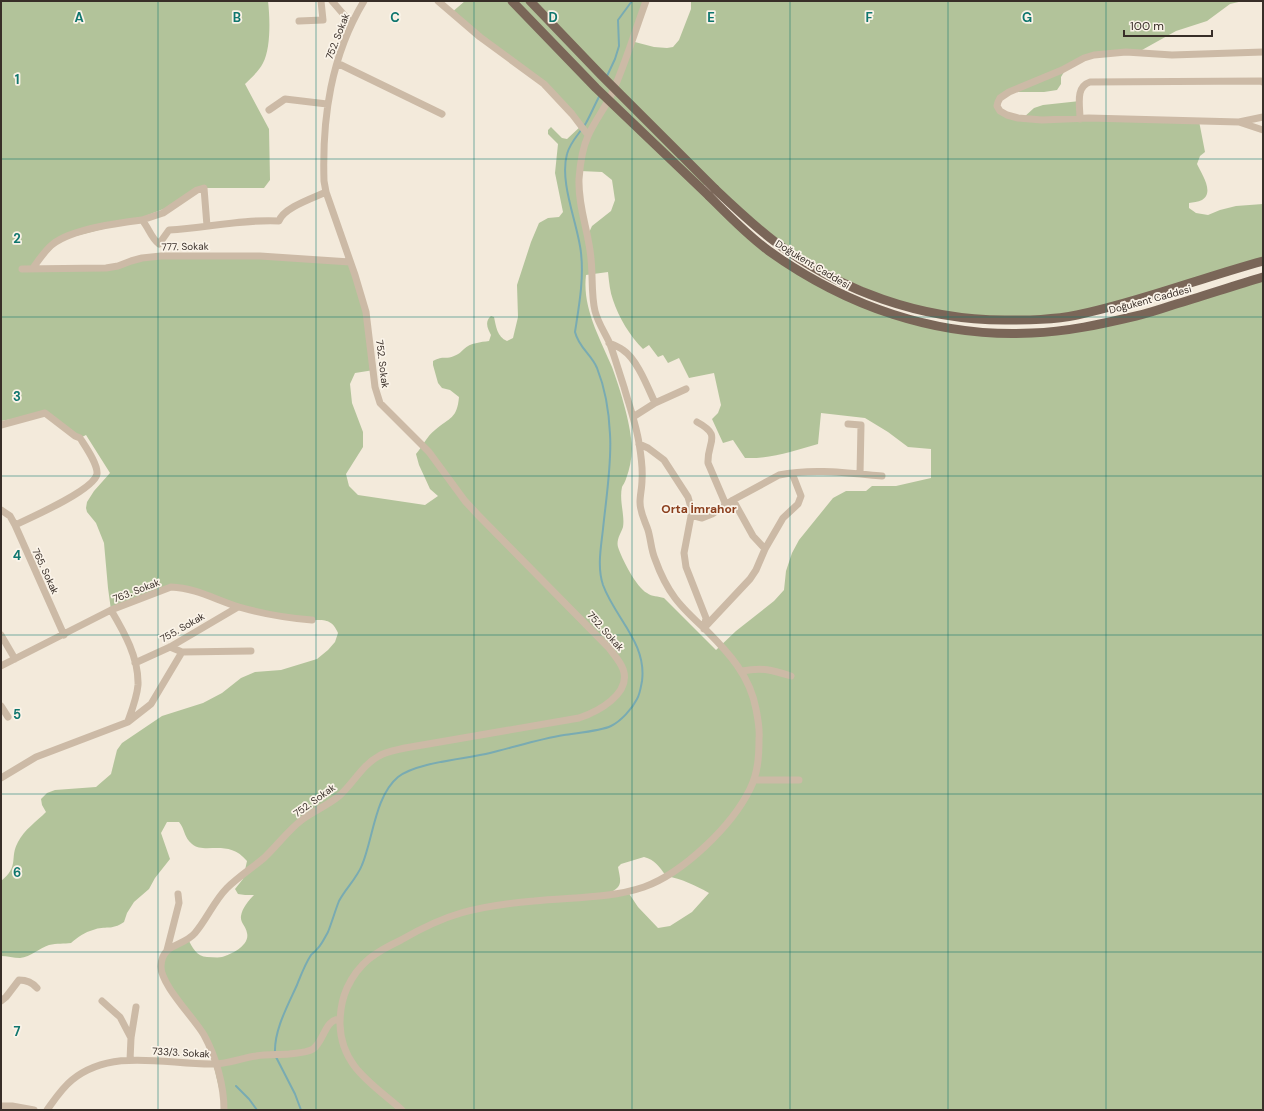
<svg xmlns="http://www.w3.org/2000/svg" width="1264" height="1111" viewBox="0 0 1264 1111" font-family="'DM Sans',sans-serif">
	<rect width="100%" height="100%" fill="#f3eadb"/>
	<!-- green -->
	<path fill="#b2c39a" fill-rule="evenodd" d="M1,1H268C270,18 271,48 263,63C259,71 251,78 245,84L269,129L270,180L264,188H204L179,203L130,222L60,240L34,268H106L131,261L208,255L349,263L366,312L374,370L355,373L350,384L352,403L363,432V447L346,474L349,486L358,495L425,505L438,496L430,489L425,478L419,465L416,454C422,447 427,436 435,430C450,417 457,419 459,397L450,390L442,388L438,383L433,365V361C444,355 445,360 454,356C459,354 461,352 464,349C470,343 481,342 489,341L491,335C488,329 484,322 491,316L494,317C496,326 497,337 507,341L513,338L518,317L517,285L531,242L539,223L548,218L559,217L563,212L555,173L558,144L548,134V130L551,127L562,138L567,139L581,126L553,93L451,13L465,1H646L631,41L654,47L667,48L673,47L679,40L691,9V1H1243L1230,4L1207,21L1176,31L1142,50L1094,55L1067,67L1061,77V84L1057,90L1044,92H1009L1000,98V111L1023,118L1034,108L1043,105L1080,101V118L1199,121L1205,152L1200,156L1197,164C1201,173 1215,192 1202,200C1198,202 1193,202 1189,203V208L1196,213L1208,215L1220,210L1236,206L1263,204V261L1075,316L989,320L906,307L803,260L708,182L701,188L768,250L864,305L988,334L1080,328L1263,277V1110H224L210,1049L163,976L164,955L188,939C192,947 197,957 207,957C212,957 218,958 222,957C232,954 250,945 247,933C246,926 240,923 241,916C242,908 249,900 254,895H245L238,894L235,889L243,879L247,861C228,838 205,855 192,844C184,838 185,829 179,822H167L161,833L170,859L155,878L149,889L134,902L127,913L124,922C111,931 106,925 93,930C85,932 78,937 71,943C64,944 57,943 49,945C39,948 31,957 20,958C14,958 7,956 1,956V881C20,866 9,858 18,842C24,830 37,821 46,812L42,805L41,799L47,793L55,790L96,787L111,774L117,750L122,743L162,716L203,703L222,693L241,678L255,672L281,670L317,659L328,650L335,642L338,633C332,619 325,620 312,620C306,620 301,619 296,619L171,587L111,610L108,588L104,543L96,523L87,512L86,508L87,502L94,491L110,473L86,435L80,438L45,413L1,421ZM580,171L602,172L612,180L615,200L611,211L592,226L587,237ZM608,272C609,282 610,292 613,300C619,318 630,336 643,349L649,345L658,357L663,355L668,363L679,358L689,378L714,373L721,405L718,413L712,419L723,443L733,440L745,458C770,459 794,451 818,444L821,413L865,418L888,432L908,447L931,449V478L896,486H872L866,491H846L833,498L799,540L792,553L786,571L784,590L774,601L736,631L716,650L664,598C658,596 652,597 647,593C636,587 622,559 618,547C616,540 621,533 623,527C625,515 619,501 622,487C623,485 625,482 626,479C631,466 633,452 631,438C629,418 619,386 612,367C600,338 582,308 586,275ZM644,857C655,860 659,866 666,876C682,879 695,885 709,893L692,912L670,926L658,928L638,907L628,892L608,894C623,886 621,883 618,867L621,864Z"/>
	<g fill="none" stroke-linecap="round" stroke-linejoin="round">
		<!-- stream -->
		<path stroke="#79abb2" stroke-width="2" d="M607,76L615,59L619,46L618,20L632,1
			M275,1053C274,1030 288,1005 297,985C301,975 305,964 311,955C313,953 316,951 318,948C322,944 325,937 328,932C332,922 335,911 339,901C346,888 357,878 362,865C373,839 375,796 398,777C417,762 466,759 490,753C515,747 539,739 564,735C576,733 601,731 611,726C621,721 632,709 637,699C640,694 641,686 642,681C647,643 615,618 603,585C597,567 601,547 603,529C606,499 612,463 610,434C609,412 605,388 597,368C591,354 579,348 575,332C579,306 584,279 581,253C578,224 559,183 567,154C570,142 580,133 586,123C591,114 595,104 600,95
			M276,1057L295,1094L301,1110
			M236,1086L249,1099L257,1110"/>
		<!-- minor -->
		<path stroke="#ccbaa6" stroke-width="7" d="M332,1L351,23
			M438,1L480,37L544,84L572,114L588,135
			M299,21L323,20L321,1
			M1263,52L1172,55L1126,52L1094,55L1084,58L1062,70L1009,92L1000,98L998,102L997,106L1000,111L1007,115L1018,118L1042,120L1089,118L1239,122L1263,117
			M337,63L442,114
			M269,110L285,99L327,104
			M1080,119C1080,105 1075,87 1090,82L1261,81L1263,82
			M1239,122L1263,130
			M142,220L163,213L197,190L204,188L207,226
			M33,268C39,260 45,250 53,244C72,229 118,223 142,220C149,228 151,238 159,244L169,230C206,228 242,219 279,221C283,208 313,198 326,192
			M22,269L106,268L118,266L131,261L142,258L161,256H260L350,262
			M609,343C614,345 619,347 623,350C637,359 648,388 655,403
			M633,417L655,403L686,389
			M697,422C723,436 707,441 708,463L726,505
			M848,424L861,425L860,474
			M1,425L45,413L75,436L80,438C85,446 98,464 97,474C94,490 30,518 15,525
			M639,444L648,448L664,460L688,497L692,511L684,553L686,567L706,618L704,629
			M733,500L753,536L765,549
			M1,510L10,516L15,525L64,635
			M691,515L702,518L712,514L733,500L779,475C813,468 848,473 882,476
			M111,610C124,632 139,658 138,685C137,697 132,710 128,721
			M704,628L750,579L756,570L765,549L783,518L798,504L801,496L792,473
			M1,635L15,659
			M182,652L251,651
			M135,663L170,647L238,607
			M1,666L111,610L171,587C196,588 216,600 239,607C263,614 287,618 312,620
			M742,671C763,667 772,670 791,676
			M1,706L8,717
			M1,778L36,757L128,722L151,704L182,652L170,647
			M754,780H799
			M167,950L179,903L178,894
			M1,1001L6,997L19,980C27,980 32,982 37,988
			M102,1001L120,1017L131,1038
			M130,1060L131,1038L136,1007
			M1,1106H12L34,1110
			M47,1110C55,1099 62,1088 72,1080C113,1047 167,1065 214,1064C228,1064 242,1058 256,1056C267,1054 278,1055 289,1054C297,1053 306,1053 313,1049C324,1041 325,1019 340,1019
			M224,1110C224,1085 216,1057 204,1035C194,1018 160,984 161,966C162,943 183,947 195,933C207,919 214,901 227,888C238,877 252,868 264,858C278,845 288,830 303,819C314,811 328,805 339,796C353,784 362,765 379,756C387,751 397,750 405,748L579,718C597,712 632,694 623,669C620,661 614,655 609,648L478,515L465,501L429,452L380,403L375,387L366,312L355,275L326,192L324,181C322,117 331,56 364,1
			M402,1110C373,1084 341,1067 340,1024C340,1011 342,999 347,988C359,962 376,952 401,940C420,929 440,919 461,913C485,906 510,903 534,901C570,897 609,899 644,887C683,873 732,826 750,789C758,773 759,756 759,739C760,729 758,719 756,709C750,676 729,653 706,630C695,620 684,610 675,598C666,586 660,573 655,559C651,550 651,540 648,530C645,521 640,513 640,502C640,495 642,488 642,480C643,468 641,455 639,443C636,424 629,405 624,387C619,372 615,358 610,344C605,333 598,323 595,311C591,294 593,277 591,259C589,232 578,208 579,179C580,165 582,149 588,136C595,120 606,107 613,91C626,62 635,31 646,1"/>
		<!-- major -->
		<path stroke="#7a6658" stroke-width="9" d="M715,189C734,207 753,225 774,241C840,291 921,320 1005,320C1028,320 1054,320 1077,315C1140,302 1200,278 1263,261
			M709,196C728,215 747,235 769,251C846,306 936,338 1032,333C1066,332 1102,324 1136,316C1149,313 1161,309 1173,305C1203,296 1233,286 1263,277"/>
		<!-- major-bridge -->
		<path stroke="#7a6658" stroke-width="9" d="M512,1L596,88L709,196
			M530,1L601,75L715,189"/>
	</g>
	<!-- grid -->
	<path fill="none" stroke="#0f766e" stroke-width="1" stroke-opacity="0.55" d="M158,1V1110M316,1V1110M474,1V1110M632,1V1110M790,1V1110M948,1V1110M1106,1V1110M1,159H1263M1,317H1263M1,476H1263M1,635H1263M1,794H1263M1,952H1263"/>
	<g text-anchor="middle" stroke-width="3.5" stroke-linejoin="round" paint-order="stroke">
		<!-- street labels -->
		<g font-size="10" fill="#382e28" stroke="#faf3e8">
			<text transform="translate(337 36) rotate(-69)" y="4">752. Sokak</text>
			<text transform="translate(185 246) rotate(-1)" y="4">777. Sokak</text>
			<text transform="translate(813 264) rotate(31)" y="4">Doğukent Caddesi</text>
			<text transform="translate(1150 299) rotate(-15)" y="4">Doğukent Caddesi</text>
			<text transform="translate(383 364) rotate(83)" y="4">752. Sokak</text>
			<text transform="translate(46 571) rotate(65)" y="4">765. Sokak</text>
			<text transform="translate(136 590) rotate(-21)" y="4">763. Sokak</text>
			<text transform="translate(182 627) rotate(-30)" y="4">755. Sokak</text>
			<text transform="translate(606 631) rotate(48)" y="4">752. Sokak</text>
			<text transform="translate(314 800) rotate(-36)" y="4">752. Sokak</text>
			<text transform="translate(181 1052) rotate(3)" y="4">733/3. Sokak</text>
		</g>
		<!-- quarter labels -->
		<g font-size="12" font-weight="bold" fill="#8b3f1d" stroke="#faf3e8">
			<text x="699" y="513">Orta İmrahor</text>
		</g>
	</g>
	<g font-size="13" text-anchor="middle" font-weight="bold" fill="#0f766e" stroke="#faf3e8" stroke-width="3.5" stroke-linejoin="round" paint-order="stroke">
		<text x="79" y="22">A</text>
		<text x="237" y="22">B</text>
		<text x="395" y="22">C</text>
		<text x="553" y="22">D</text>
		<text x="711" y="22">E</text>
		<text x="869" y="22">F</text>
		<text x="1027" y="22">G</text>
		<text x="17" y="84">1</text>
		<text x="17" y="243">2</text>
		<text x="17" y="401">3</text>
		<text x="17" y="560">4</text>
		<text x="17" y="719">5</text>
		<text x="17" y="877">6</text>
		<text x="17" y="1036">7</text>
	</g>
	<!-- border -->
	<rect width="1264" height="1111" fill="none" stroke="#382e28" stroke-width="4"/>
	<!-- scale -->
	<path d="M1124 30v6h88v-6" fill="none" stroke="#382e28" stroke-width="2"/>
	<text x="1130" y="30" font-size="12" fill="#382e28" stroke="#faf3e8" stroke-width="3" paint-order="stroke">100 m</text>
</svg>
